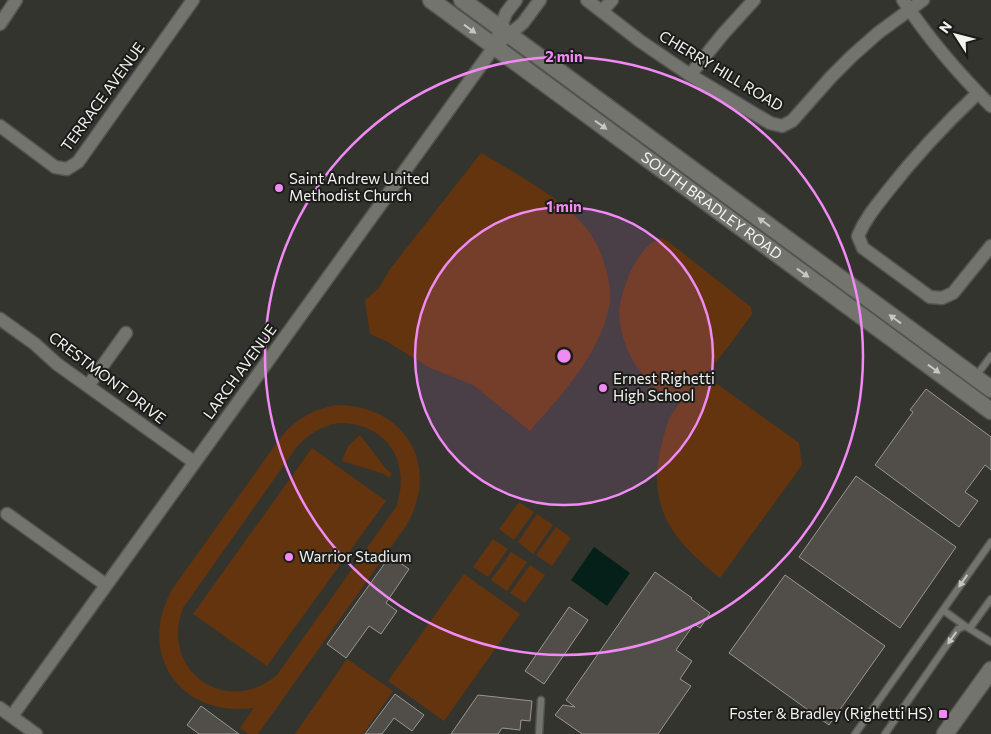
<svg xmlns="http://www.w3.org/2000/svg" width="991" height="734" viewBox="0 0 991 734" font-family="Commissioner,sans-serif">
	<rect width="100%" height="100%" fill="#34342f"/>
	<!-- green -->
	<path fill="#63340e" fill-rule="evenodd" d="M481,153C515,173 553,193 581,222C594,236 601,251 606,269C609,280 612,296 609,307C599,356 562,394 530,431L473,385L430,368L386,341L370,334L365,300L379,288L390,269Z
		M661,238L669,242L751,307L752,314C738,334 693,397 672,401C645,384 624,355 620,323C617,306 624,286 631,271C638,257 647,243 661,238Z
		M706,376L799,443L802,465L720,578C698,560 673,539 663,511C653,486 657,459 664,435C666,429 667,422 670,417C680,401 693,388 706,376Z
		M338,405C407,406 441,467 406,526L258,734H248L240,728L254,708C180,718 135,653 173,588L281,437C297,418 314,409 338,405ZM339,423C387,423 412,462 396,507L277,675C226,718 159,670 183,608L296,448C308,434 321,426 339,423Z
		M360,435L387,470L392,473L389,478L384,474L342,461L348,446Z
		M312,448L386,501L267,666L193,614Z
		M519,502L534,512L514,540L499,529Z
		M537,514L553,525L533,554L518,542Z
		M556,527L571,538L552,566L536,555Z
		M493,539L508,549L488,577L473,567Z
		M511,552L527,562L507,591L491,580Z
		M530,565L545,575L525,603L510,593Z
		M464,574L520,614L444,721L388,681Z
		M347,659L393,691L363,734H295Z"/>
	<!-- water -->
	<path fill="#042018" d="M594,547L630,573L607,606L571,580Z"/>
	<!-- building -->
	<path fill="#514e49" stroke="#999690" d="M926,389L991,437V470L985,465L965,492L978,501L959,527L875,465L913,412L910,410Z
		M856,476L956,547L900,628L799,557Z
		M390,556L409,569L386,603L397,611L381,634L369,626L346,658L327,644Z
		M655,572L692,598L691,599L710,613L700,628L694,624L676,650L692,661L680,679L691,686L658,734H582L555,715L563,705L575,707L566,700Z
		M785,575L885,646L829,725L729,653Z
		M569,607L588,620L544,684L525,671Z
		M395,694L424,715L412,731L394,718L382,734H365Z
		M478,695L532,701L530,721L521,720L520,730L502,728L498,734H451Z
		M201,706L239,734H199L187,725Z"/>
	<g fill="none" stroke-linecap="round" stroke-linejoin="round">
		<!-- lane casing -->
		<g stroke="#53544f" stroke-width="9">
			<path id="lane" d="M976,376L991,356
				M965,626L943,610L991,542
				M970,628L991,599
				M539,734L541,700
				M855,734L943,610
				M885,734L958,629L965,626L991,642"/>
		</g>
		<!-- street casing -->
		<g stroke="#53544f" stroke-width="15">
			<path id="street" d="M587,0L640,41L690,75L770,123L782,126L792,121L831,77L852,56L878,33L923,0
				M903,0C928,38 959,74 991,106
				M602,11L612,0
				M0,24L16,0
				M498,35L506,13L516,0
				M690,75L723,34L754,0
				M978,93C945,124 915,156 887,192C876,206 865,219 858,236L863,248L930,297L942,298L953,293L991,246
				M0,126L55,167L67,169L78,162L193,0
				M0,319L35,344L57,364L194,462
				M88,386L126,333
				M7,514L106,585
				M0,708L36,734
				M12,716L494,47L523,23L540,0"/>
		</g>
		<!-- secondary casing -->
		<g stroke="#53544f" stroke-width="19">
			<g id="secondary">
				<path id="s1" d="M431,0L991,411"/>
				<path d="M462,0L991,389"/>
				<path d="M945,734L991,670"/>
			</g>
		</g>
		<!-- lane -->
		<use href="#lane" stroke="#74746f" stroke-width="6"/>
		<!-- street -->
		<use href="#street" stroke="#74746f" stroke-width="12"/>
		<!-- secondary -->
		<use href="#secondary" stroke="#74746f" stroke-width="16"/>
	</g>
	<!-- one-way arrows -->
	<defs><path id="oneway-solid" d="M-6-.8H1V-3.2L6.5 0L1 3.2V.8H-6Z" transform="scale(1.25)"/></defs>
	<g fill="#c6c6c2">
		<use href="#oneway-solid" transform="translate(470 29) rotate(36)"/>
		<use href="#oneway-solid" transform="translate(601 125) rotate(36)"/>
		<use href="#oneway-solid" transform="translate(764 222) rotate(-144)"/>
		<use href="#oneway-solid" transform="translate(803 273) rotate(36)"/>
		<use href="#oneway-solid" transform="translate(895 319) rotate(-144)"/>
		<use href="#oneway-solid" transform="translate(934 369) rotate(36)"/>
		<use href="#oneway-solid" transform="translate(963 581) rotate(125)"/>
		<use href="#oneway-solid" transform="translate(952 638) rotate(125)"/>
	</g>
	<!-- distance rings -->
	<circle cx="564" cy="356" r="149" fill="#f18af4" fill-opacity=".12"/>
	<g fill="none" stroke="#f18af4" stroke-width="2.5">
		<circle cx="564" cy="356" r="149"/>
		<circle cx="564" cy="356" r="299"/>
	</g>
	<!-- markers -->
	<g fill="#f18af4" stroke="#1b1c19" stroke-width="2">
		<circle cx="279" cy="188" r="5"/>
		<circle cx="603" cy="388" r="5"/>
		<circle cx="289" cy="557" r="5"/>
		<rect x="938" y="709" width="10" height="10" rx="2.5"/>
	</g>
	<g text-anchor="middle" stroke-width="4" stroke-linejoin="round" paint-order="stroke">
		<!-- street labels -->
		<g font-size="15" fill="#f2f2ef" stroke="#1b1c19">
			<text transform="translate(721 71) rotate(31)" y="5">CHERRY HILL ROAD</text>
			<text transform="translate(103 97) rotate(-54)" y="5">TERRACE AVENUE</text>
			<text dy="5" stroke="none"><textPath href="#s1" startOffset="348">SOUTH BRADLEY ROAD</textPath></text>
			<text transform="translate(240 372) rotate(-54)" y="5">LARCH AVENUE</text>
			<text transform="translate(107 378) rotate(37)" y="5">CRESTMONT DRIVE</text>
		</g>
		<!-- poi labels -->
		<g font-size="15" fill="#f2f2ef" stroke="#1b1c19" text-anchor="start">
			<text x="289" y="184">Saint Andrew United<tspan x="289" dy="17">Methodist Church</tspan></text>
			<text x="613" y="384">Ernest Righetti<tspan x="613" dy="17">High School</tspan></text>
			<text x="299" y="562">Warrior Stadium</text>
			<text x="933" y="719" text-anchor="end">Foster &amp; Bradley (Righetti HS)</text>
		</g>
	</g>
	<circle cx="564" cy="356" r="8" fill="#f18af4" stroke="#1b1c19" stroke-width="2.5"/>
	<g font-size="15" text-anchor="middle" font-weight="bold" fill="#f18af4" stroke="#1b1c19" stroke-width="4" stroke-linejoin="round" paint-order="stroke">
		<text x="564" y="62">2 min</text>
		<text x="564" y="212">1 min</text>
	</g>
	<!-- north arrow -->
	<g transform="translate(956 35) rotate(306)" stroke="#1b1c19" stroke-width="4" paint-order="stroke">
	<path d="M0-4L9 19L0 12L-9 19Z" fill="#f2f2ef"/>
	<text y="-8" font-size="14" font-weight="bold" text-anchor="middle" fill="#f2f2ef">N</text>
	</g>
</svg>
